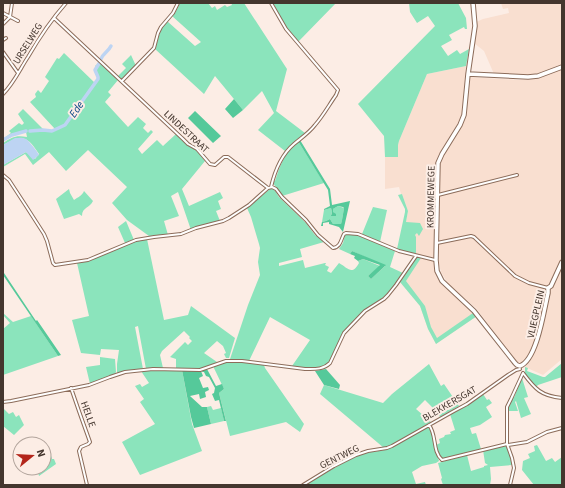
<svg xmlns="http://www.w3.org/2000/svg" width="565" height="488" viewBox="0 0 565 488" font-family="'Source Sans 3',sans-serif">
	<rect width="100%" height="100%" fill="#fcede5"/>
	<!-- built -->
	<path fill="#f9dfd0" d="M501,3H562V65L536,75L523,76L494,74L484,51L474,43L476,22L483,19L509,13L508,8L503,9Z
		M466,66L462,114L458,123L441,152L437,161L435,195L434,251L435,269L437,277L441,282L477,316L436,344L428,329L420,306L400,282L416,257L415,235L417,233L419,236L406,222L408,211L402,194H401L399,187L385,189V157L398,156V145L399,141L427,74Z
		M562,69V259L548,286L543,302L535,340L531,349L524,362L520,364L517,362L476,308L448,284L441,272L439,265L440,163L443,154L462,125L466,115L470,77L519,80L536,79Z
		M562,266V359L543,375L525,367L539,342L549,295L551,289Z"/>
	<!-- green -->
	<path fill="#8be4bc" d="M180,3H208L212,8L215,6L217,10L225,5L227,7L232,5L231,3H244L287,69L276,111L305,133L295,141L285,151L258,130L274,113L262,91L243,110L215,76L204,94L155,49L161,29L167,21L195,46L201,42L172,16L175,13Z
		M273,3H336L298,42L285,25Z
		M409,3H458L466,18L467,29H465L464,27L449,35L452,40L441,46L448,56L457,50L460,54L469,49L466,66L427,74L399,141L398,145V157H385L384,136L358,104L435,26L428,16L417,23L410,12Z
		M64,53L95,83L98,78L95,73L97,68L95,66L100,62L118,80L108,92L111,95L105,102L128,127L138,117L146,124L143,128L148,133L151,130L153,132L138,149L142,154L157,140L163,146L176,134L189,146L196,150L205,161L182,189L189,206L220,192L223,198L218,201L221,209L216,211L220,221L191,230L178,192L171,196L179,216L164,221L168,235L149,236L127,220L112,203L127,187L88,150L66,171L49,152L33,165L25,154L3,167V165L26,152L35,159L39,154C27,136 23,134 3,145V143C12,137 16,135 27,137L26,132L20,133L13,134V135L3,141V139L11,133L9,131L19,123L22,125L24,123L18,114L23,109L44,130H52L55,129L30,102L36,97L35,94L38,90L41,93L49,81L45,77L57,58L59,59Z
		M131,55L136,66L123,79H121L118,76L126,68L122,64Z
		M298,141L324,183L282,196L273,183V181H275C280,165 285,152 298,141Z
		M69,189L70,193L74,200C78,197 82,196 84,191L93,201C90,208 82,207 82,216L79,214L64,219L56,199Z
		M270,189H274L279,197L306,223L315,235L324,242L300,249L302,257L279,263V266L303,260L305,268L325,263H326L325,265L329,267L327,271L331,273L339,263C348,268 352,276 359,263L358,261L363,259L380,266L368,276L371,279L385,266L352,251L350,254L339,249L343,243L345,235L346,234L358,235L395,251L390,267L403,273L394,287L384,297L365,310L344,332L341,336C338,344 334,355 329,362C322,372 302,368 292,366L310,340L270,317L249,361L230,359L248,305L260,275L258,262L260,248L259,244L251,217L247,208Z
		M402,194L408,211L406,222L420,223L423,229L419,236L417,233L415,235L416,237V255L397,249L405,212V209L398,195Z
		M338,206L344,208L342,220L341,224H333L330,219L326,221L322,222L324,210L331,208L332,212L331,215L335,216L333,212V209Z
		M373,207L387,210L380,242L362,234Z
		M126,221L134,240L125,243L118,227Z
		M147,239L164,320L188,315L191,306L235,338L229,358H226L224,354L226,353L223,346L217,341L204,353L217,362V363L200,369L176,368V359L170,357L185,342L188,345L192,341L189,338L190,337L184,331L162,351L160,355L163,368L146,369L138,326L135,327L143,369L117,373V364L119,350L101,349L100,355L81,353L72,320L89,316L77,263L90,260L134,242Z
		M417,257L421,258L406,281L425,306L431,327L437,338L473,313H475L477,316L436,344L428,329L420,306L400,282Z
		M3,313L13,322L31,316L58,356L3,375V329L10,323L3,315Z
		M100,357L115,359L116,372L115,374L90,384L86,367L100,365Z
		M224,362H241L264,365L265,368L304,424L300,432L286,422L230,436L219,393L224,389L213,366Z
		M562,363V377L538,385L536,387L532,384L525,374V367L528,368L527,371L543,377H545Z
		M429,364L441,386L444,384L459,406L440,417L435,410L425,400L416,409L431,422L392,445L384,448L320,394L324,385L383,403L392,394Z
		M161,370H182L192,424L202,451L140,475L122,442L155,424L140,402L144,399L135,386L140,384L142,387L149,383L141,371Z
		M522,378L528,397L524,398L531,414L521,418L516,401L515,402L518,411H508C509,405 509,400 515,396V395Z
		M483,394L487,400L489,399L492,403L486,407L492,417L480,425L470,428L472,434L476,433L481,449L446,459H442L438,453L436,445L440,443L439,439L444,437L445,435L451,434L450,432L455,430L450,414L468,405Z
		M211,406L213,410L221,408L224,421L211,424L207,407Z
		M3,408L9,414L13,412L16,417L19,415L24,425L14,435L3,426Z
		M428,426L431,429L436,451L439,461L436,463L422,466L412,472L416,484L425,482L426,485H305C324,474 342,462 362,454C371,451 381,452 390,448Z
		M537,445L546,461L552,458L555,462L562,457V485H534L522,470L523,461L530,458L528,454L535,451L534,446Z
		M504,446H506L511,458L512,465L490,467L491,479L490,485H443L441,479L442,478L438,463L467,455L471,471L484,467V466L488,465L485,463L483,450Z
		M49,449L52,459H54L56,464L39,476L37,468H44V453Z"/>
	<!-- forest -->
	<path fill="#55c99a" d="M234,99L243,110L233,118L225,109Z
		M195,111L221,136L213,143L188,118Z
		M300,140L330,189L332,205L350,201L343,232L339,227L329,224V222L323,223V226H321L322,222L326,221L330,219L333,224H341L342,220L344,208L343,207L338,206L333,209V212L336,214V216H331L332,212L331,208L324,210V209L330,206L328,190L298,141Z
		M352,251L386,265L371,279L368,276L380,265L363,259L358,261L354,258L355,256L350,254Z
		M4,273L36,321L37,320L61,355L58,356L3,275V274Z
		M207,369L216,386L222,384L224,389L219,393L226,421H224L219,400L215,401L212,394L214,393L215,388L209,377L206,376L204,372H202L203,370Z
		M326,369L340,385L339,389L324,385L315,371Z
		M182,370L201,371L203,376L199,378L203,388L208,387L209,390L205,392L206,397L200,399L199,394L190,396L202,407H207L211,424L194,428L191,417Z"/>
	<!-- water -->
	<path fill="#bdd4f3" d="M15,138C18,138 22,137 26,139C29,141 37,151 39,155L33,160L26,152L3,165V145Z"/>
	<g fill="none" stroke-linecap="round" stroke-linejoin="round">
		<!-- river -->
		<path stroke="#bdd4f3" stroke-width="3.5" d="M101,59C103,53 108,52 111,46
			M30,131L43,130L52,131L65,125L98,79V77L95,70L100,62
			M3,140L12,135L26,131"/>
		<!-- street casing -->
		<g stroke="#8c6c5a" stroke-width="4">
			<path id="street" d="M3,13L18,21
				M54,18L183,139L188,144L197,149L210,164L215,165L224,157H228L268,188
				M3,24L10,17L12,3
				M3,40L6,38
				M3,52L18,73
				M122,81L154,48L158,33L161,27L173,13L178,3
				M3,94C14,83 20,69 28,57C39,38 51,20 66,3
				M3,175L9,180L26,206L44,234L47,241L53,263L55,265L88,260L136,240L154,237L181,234L196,228L223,221L229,218L249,205L268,188L272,187L276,189L282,197L306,220L318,235L333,248C341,247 341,239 344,234L346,233L358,234L399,251L435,260
				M271,187C275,170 281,155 294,144C301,138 309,133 315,125C323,116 329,105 336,95L338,90L286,29L271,3
				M438,195L517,175
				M437,243L471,236L474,237L515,276L529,283L548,288
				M523,373C535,389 541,396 562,398
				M71,388L80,414L90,442L88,444L81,447L79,451L87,485
				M3,402L11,401L89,385L110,377L125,372L153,369L200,370L226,361H242L305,369C314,369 323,370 330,363L344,333L365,311L384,299L388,295L396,285L416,256
				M429,425C437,435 432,451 442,460L495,447L507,444
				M508,445L527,442L547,432L562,428
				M303,485L334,466L356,455L368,451L387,448L392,446L454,411L467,404L508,375L516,370L520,369
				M510,485L514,468L512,458L507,444V407L511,399L523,373"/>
		</g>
		<!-- secondary casing -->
		<g stroke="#8c6c5a" stroke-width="5.5">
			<path id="secondary" d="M473,3L475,26L468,74L464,115L460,125L442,154L438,163L436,260L437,271L442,281L474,311L515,363L517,365L520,366C537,360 544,310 548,293V288L551,286L562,262
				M468,74L528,77L538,76L562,67"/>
		</g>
		<!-- street -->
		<use href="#street" stroke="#fff" stroke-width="2"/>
		<!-- secondary -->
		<use href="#secondary" stroke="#fff" stroke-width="3.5"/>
	</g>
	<g text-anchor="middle" stroke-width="4" stroke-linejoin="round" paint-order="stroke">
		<!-- street labels -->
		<g font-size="10" fill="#44362e" stroke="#fcede5">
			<text transform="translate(27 43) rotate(-58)" y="4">URSELWEG</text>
			<text transform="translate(187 131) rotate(43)" y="4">LINDESTRAAT</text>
			<text transform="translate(430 197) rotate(-89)" y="4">KROMMEWEGE</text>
			<text transform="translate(535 314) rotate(-77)" y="4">VLIEGPLEIN</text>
			<text transform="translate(449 403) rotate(-30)" y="4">BLEKKERSGAT</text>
			<text transform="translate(89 414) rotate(70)" y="4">HELLE</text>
			<text transform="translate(339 456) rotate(-26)" y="4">GENTWEG</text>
		</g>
		<!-- water labels -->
		<g font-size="11" font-style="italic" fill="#034284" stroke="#fcede5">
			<text transform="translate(76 109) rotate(-55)" y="4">Ede</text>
		</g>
	</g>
	<!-- border -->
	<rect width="565" height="488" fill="none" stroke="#44362e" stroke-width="8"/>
	<!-- north arrow -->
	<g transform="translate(32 456) rotate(72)"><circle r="19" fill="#fcede5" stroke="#b2a49c"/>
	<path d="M0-3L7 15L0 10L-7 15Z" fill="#b3251a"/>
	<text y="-6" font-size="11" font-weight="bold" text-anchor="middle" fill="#44362e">N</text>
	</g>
</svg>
